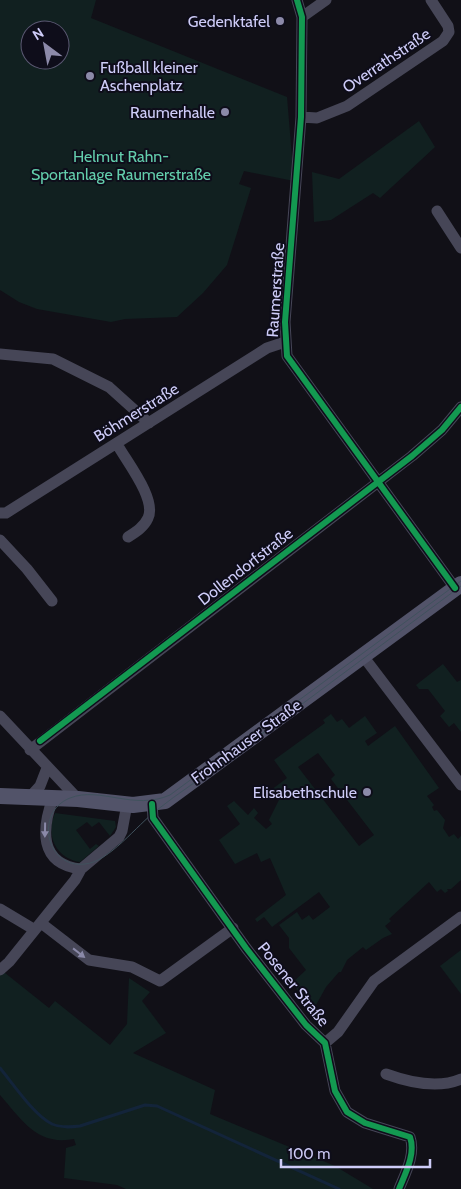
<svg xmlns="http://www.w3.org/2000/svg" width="461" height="1189" viewBox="0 0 461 1189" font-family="Cabin,sans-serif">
	<rect width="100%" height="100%" fill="#111017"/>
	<!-- green -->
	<path fill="#112020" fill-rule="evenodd" d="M0,0H96L91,18L287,97L294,181L244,171L239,184L251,188L227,265L203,293L177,317L125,319L111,322L37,309L19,302L0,290ZM30,30H60V60H30Z
		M419,121L435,147L380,198L373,193L331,220L314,222L312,172L339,179Z
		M443,664L457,682L461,680V732L454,723L449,727L440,716L445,711L428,689H419L416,685Z
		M331,714L337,722L342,719L349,728L365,716L377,733L365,741L368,746L395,726L439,788L427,796L434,805L432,807L434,811L437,810L445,820L443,828L449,837L454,834L458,839L461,836V880L451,889H447L448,891L445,893L441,889L437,892L429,882L389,919L391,921L385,926L392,934L383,938L366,950L363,947L347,960L341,972H339L326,987L316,1005L313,1003L310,1007L292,983L306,970L289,948V938L279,925L297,912L302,920L309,915L313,920L330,907L319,892L272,927L264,917L257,922L255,919L286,895L270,858L261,862L257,853L235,864L219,840L240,824L227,806L234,801L248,815L254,808L258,813L254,818L266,829L272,824L269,820L279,800L271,790L287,778L274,760L325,723L323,720ZM318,753L335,775L331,779L374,835L359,846L298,767Z
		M55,813L115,821L116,827L110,836L99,822L92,827L87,822L76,830L90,849L96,844L99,846L80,862C56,858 45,835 55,813Z
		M461,950V994L440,966Z
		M0,969L49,1008L55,1001L110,1045L127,1024L129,978L150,992L142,1001L166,1033L133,1053L215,1090L210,1114L335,1166L373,1189H126L117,1185L64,1178L66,1148L76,1145L74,1139C37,1146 22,1120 0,1095Z"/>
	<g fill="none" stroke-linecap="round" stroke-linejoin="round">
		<!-- stream -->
		<path stroke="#13243a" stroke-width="3" d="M0,1068C14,1085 34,1115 52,1124C61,1128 71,1127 80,1126L145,1105L157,1106L339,1189"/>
		<!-- minor -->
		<path stroke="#464657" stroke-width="11" d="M297,0L302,17L301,117L285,322L287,356L455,588
			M302,17L326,0
			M301,117L317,118L347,106L443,41L449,32L448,26L431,0
			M437,211L461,248
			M0,354L53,359L109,387L149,423
			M117,444C126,461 157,499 148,518C144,527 136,532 128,537
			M0,513H6L267,348L285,342
			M0,540L27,569L52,601
			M363,656L461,785
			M0,716L78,799
			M30,750L412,456L442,430L461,407
			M29,798L40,786L47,768
			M53,798C42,828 38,864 81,869
			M152,804L153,818L246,948L306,1025L325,1043L335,1091L347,1112L365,1123L410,1137C416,1154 405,1174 399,1189
			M0,909L35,930
			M41,923L89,960L132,967L160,981L233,928
			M0,970L9,962L75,880L81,869L119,837L122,831L127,804
			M325,1043L338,1032L374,981L461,917
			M386,1074C408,1082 438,1089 461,1079"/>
		<!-- secondary -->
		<path stroke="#525369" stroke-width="16" d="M0,796L78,799L133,805L165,801L461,584"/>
		<!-- tram -->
		<path stroke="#40525d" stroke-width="1" d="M461,581L170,795C134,811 100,786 70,798C34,812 46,869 85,864C109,862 137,825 157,810C178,793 202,778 224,762C303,703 382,645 461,586"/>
		<!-- cycleway casing -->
		<g stroke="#0e0d1a" stroke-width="9">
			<path id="cycleway" d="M297,0L302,17L301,117L285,322L287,356L455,588
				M40,741L412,456L442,430L461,407
				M152,804L153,818L246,948L306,1025L325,1043L335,1091L347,1112L365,1123L410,1137C416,1154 405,1174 399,1189"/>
		</g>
		<!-- cycleway -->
		<use href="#cycleway" stroke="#139951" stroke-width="6"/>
	</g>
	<!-- one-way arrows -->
	<defs><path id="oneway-solid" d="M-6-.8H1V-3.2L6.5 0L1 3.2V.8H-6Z" transform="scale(1.25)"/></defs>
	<g fill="#8a89a8">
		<use href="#oneway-solid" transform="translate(45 830) rotate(91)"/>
		<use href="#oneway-solid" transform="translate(79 953) rotate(38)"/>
	</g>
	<!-- markers -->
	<g fill="#8c8aa9" stroke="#0e0d1a" stroke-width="2">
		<circle cx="280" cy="21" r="5"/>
		<circle cx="90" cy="76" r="5"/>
		<circle cx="225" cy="112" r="5"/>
		<circle cx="367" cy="792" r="5"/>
	</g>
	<g text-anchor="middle" stroke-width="4" stroke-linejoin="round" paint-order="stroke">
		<!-- poi labels -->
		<g font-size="16" fill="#ceccf8" stroke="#0e0d1a" text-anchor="end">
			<text x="270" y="27">Gedenktafel</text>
			<text x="100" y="73" text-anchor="start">Fußball kleiner<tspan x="100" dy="18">Aschenplatz</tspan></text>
			<text x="215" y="118">Raumerhalle</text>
			<text x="357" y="798">Elisabethschule</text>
		</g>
		<!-- street labels -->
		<g font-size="16" fill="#ceccf8" stroke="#0e0d1a">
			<text transform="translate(386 60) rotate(-34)" y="6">Overrathstraße</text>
			<text transform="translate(275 290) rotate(-86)" y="6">Raumerstraße</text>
			<text transform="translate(136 412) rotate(-32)" y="6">Böhmerstraße</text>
			<text transform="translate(245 566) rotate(-38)" y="6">Dollendorfstraße</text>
			<text transform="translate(246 741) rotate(-36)" y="6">Frohnhauser Straße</text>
			<text transform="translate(294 984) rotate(51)" y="6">Posener Straße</text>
		</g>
		<!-- park labels -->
		<g font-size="16" fill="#63cdac" stroke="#0e0d1a">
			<text x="121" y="162">Helmut Rahn-<tspan x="121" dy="18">Sportanlage Raumerstraße</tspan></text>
		</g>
	</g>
	<!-- north arrow -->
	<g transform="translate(45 45) rotate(328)"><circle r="24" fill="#0e0d1a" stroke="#5b5973"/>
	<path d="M0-4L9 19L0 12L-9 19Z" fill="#8c8aa9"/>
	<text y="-8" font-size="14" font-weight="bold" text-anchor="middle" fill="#ceccf8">N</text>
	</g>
	<!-- scale -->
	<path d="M281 1159v8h149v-8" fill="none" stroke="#ceccf8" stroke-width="2.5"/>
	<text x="288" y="1159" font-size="15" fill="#ceccf8" stroke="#0e0d1a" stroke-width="4" paint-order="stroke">100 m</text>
</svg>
